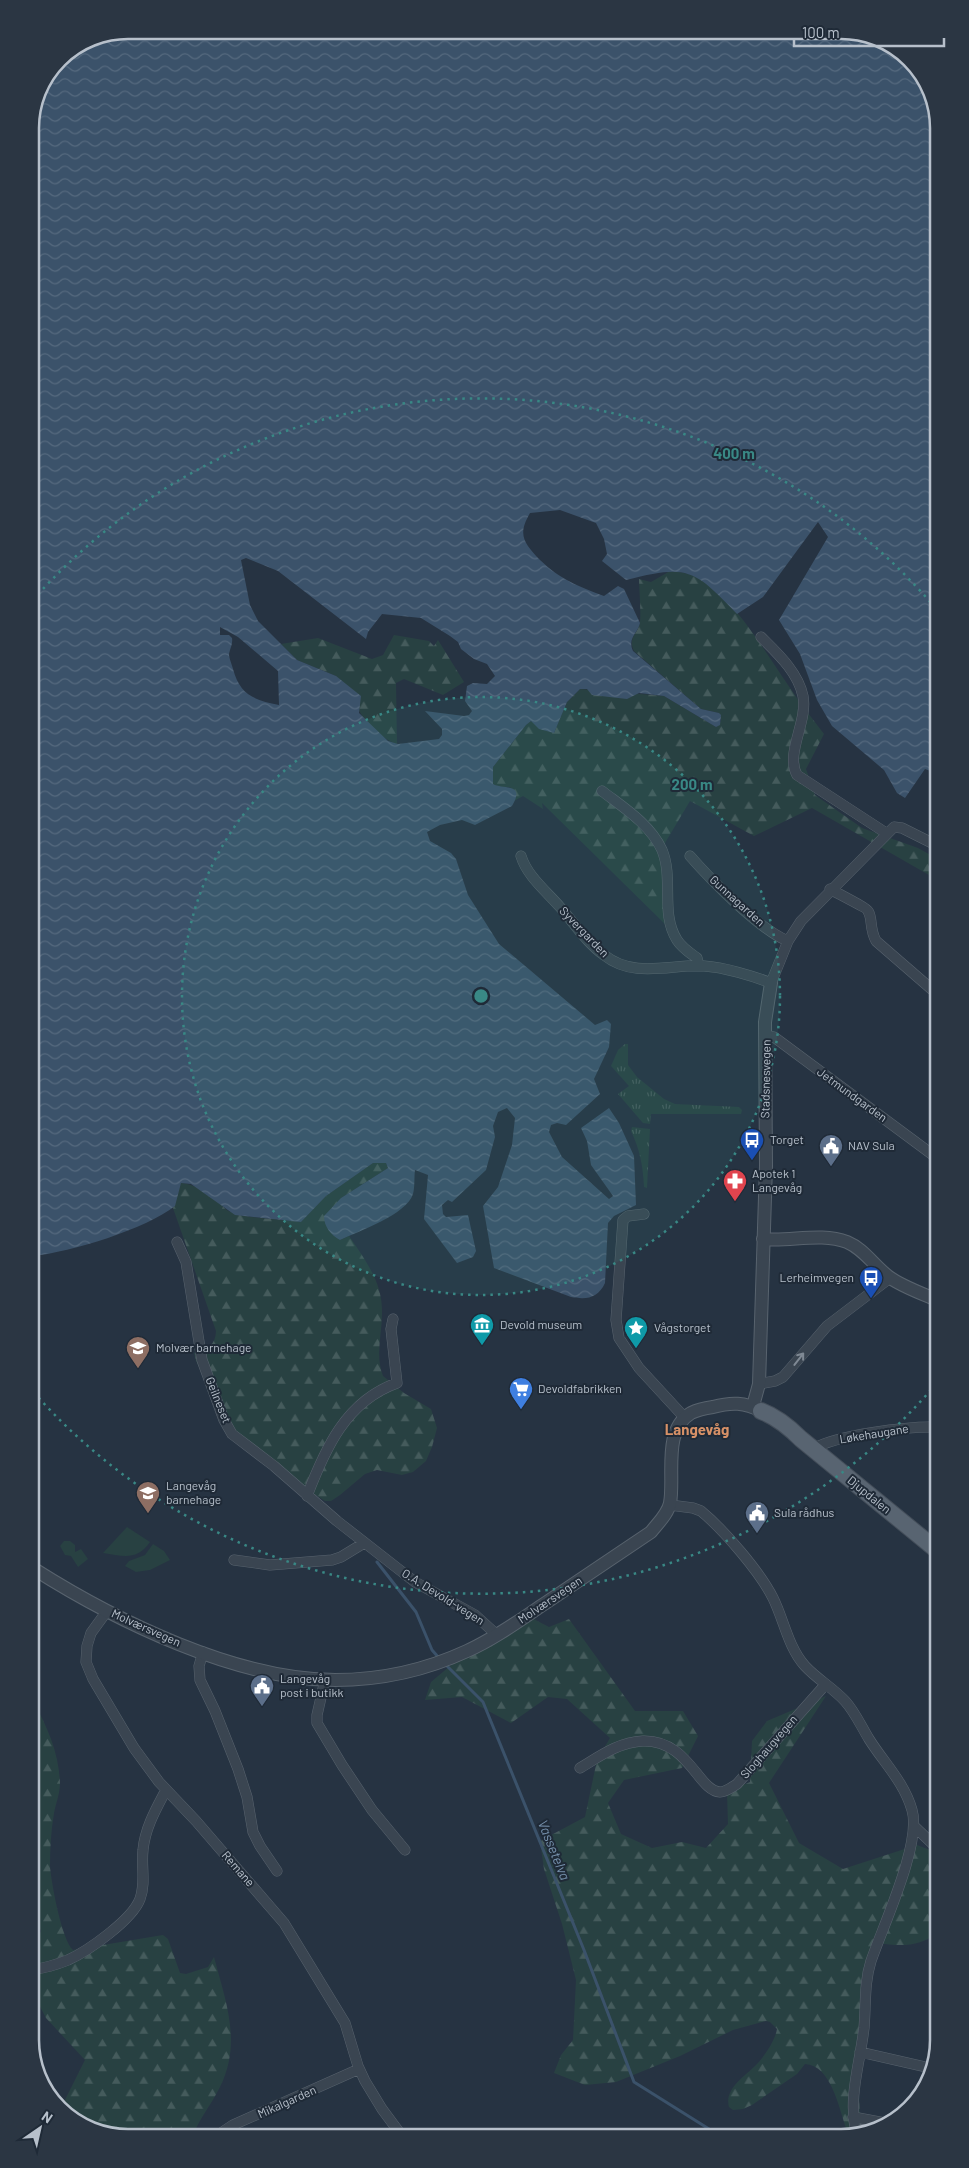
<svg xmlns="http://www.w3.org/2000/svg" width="969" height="2168" viewBox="0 0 969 2168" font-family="Barlow,sans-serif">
	<defs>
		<pattern id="grass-tufts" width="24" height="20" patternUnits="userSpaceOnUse" patternTransform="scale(1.25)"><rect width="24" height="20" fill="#284142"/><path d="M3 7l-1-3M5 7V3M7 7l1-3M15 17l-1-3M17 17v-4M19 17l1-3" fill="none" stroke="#455b5c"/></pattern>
		<pattern id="forest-firs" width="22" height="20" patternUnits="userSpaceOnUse" patternTransform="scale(1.25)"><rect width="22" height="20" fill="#284142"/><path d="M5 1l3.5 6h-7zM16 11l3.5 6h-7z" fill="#455b5c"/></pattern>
		<pattern id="water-waves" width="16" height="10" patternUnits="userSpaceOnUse" patternTransform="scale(1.25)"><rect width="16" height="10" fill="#3b526a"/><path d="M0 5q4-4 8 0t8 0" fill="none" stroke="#55697e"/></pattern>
	</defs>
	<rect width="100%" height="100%" fill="#263342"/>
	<!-- grass -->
	<path fill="url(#grass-tufts)" d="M625,1044H628V1065L637,1077L664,1099L675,1104L739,1107L742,1110L741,1114H651L650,1124L643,1123L618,1094L629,1086L611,1066L618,1050Z
		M632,1127L650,1129L647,1188L644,1187C643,1166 640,1150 631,1131Z"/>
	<!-- forest -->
	<path fill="url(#forest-firs)" d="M670,571C682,572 693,574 703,580C739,606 763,649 788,685C799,702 812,718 824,734L806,769L815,795L862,828L918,848L936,858V879L812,808L754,836L690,801L662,848L671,930L542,803L543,809L523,796L514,801L516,795L510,787L499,788L493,784V767L526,725L531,721L554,733L567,702L580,689L664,696L716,727L721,721L719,713L701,709L634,651C628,639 636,635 639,626C642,620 639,588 639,579L651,582Z
		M394,635L429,641L434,646L438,640L464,682L443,695L404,679L396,683L397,744C384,740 360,720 358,706L336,676L297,660L281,644L318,638L372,659L383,655Z
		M373,1163H386L388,1168L341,1198L340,1240L349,1236C366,1261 383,1283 382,1314C382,1334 375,1356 383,1376L404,1393L431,1409L437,1428L432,1447L426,1461L413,1472L402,1475L377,1470L365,1474L340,1495L331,1501H325L305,1488L234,1435L196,1361L194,1353C207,1351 216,1344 216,1331L173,1208L181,1183C195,1184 208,1194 219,1202C223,1206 226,1211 231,1212C253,1220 278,1218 301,1222L326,1196Z
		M526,1615L549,1627L569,1619L635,1711H683L698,1736L682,1768L624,1780L608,1803L621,1834L652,1848L682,1842L706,1848L728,1824L727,1792L750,1782L752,1741L767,1721L826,1696L769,1783L799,1843L843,1869L917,1845L938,1853L939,1932C918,1948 901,1946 876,1943L857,2052L860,2117L858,2133H849L846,2128C839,2108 831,2065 805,2064L797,2074L752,2105L743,2109L733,2110L729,2107C724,2089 744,2077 755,2066C764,2057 775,2041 777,2029L770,2022L766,2021L733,2030L680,2056L616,2082L585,2085L554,2073L561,2055L573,2040L576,1980L562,1924L544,1869L540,1841L585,1817L597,1760L610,1738L567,1699L548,1697L511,1723L462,1697L425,1700L431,1682L475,1645Z
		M34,1703C48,1728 59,1754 60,1783C60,1793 56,1803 54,1813C51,1830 50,1849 50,1866C51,1882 62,1941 73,1950L163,1935L168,1939L180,1973L186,1974L208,1967L214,1957C226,2003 242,2042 220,2087C211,2105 199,2119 192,2137L121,2138L68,2118L61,2108L85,2060L46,2018L35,1997V1944L41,1931L35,1916Z"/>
	<!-- park -->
	<path fill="#284142" d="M127,1527L150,1542C137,1561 123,1556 103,1553Z
		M64,1541H70L75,1545V1552L81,1549L88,1559L78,1567L71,1556L65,1555L60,1546Z
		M153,1544L164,1551L170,1560L150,1570L136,1572L125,1566L129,1561L145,1555Z"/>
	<!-- water -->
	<path fill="url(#water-waves)" fill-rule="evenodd" d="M128,30H848L900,50L934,96L936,773L925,769L905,798L897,793L884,770L832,726L817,700L800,654L779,620L828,537L818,522L763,597L737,614C694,569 688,564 626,580L602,561L607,554L604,539L596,523L560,510L530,513C517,535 524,543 540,560C561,580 578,586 604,596L618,586L624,589L640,623C638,633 627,638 633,651L701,709L719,713L721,715L720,725L716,727L664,696L639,693L627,699L592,695L587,689H580L567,702L554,733L539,729L531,721L526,725L493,767V784C503,790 526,782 512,806L475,825L462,820L440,825L427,832L430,841L451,853L456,859L468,895L499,944L595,1025L607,1020L611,1024L609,1047L594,1079L600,1094L566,1125L557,1123L551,1125L549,1132L562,1157L609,1199L613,1196L591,1165L587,1141L581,1128L609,1108L619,1123L634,1156L636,1205L614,1216L608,1223L605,1283C598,1298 587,1300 571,1297L494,1268L483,1206L498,1187L512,1145L515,1118L507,1108L498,1112L493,1126L495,1137L486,1170L452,1202L448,1200L442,1205L443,1214L446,1217L468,1215L476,1251L473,1257L457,1263L424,1219L428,1175L415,1170C414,1177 415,1187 413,1194C406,1215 359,1231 340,1240C331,1235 324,1227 324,1216L341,1198L388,1168L386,1163H373L326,1196L301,1222L235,1215L191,1184L181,1183L175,1206C146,1229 71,1252 33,1256L30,122L38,90L59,58L91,37ZM246,558L278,571L366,639L368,632L382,614L421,618L450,636L458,642L461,649L474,659L487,664L495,676L487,684L473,683L467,686L465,701L472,711L469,715L464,716L425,711L442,729V735L439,739L398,744L388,741L359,713L361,696L336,676L297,660L258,621L250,605L241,560ZM220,627L238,637L278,671L279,705C254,700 240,695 233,669C232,665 229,658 229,654C230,648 233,644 232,638L229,635H220Z"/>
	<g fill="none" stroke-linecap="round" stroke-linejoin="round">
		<!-- stream -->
		<path stroke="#3b526a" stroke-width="3" d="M377,1562L416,1612L432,1650L439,1658
			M445,1664L483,1702L584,1950L634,2082L717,2134"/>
		<!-- minor casing -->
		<g stroke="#58636e" stroke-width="11">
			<path id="minor" d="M761,637C777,653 798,672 803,696C808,722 785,753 797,775L886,833
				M602,791C624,808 650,824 662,850C674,879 660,913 677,940C682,948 690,953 697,958L699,966
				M521,856C527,876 547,892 560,907C574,923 587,943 604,955C634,979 671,964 704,966C723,967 753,976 771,983L788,941L801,921L894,827L902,828L936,845
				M690,856C711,880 760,930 788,941
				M830,889C835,892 867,908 868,911C873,919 869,928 876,941L936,993
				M766,1035L774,1037L937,1158
				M644,1214L628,1216L623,1220L616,1320L619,1338L639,1368L685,1418
				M177,1242L186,1262L202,1360L224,1420L232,1434L274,1466L337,1521L415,1582L475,1615L497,1635
				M759,1384L775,1381L783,1377L827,1326L890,1278
				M813,1449C836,1435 909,1426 937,1427
				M307,1496C325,1449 346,1401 397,1383L391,1329L393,1319
				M670,1505L693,1508L701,1511C724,1530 760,1572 773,1598C784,1620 788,1647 805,1666C817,1679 833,1688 845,1701C855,1712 861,1726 869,1739C884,1763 904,1782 912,1810C922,1843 883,1926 871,1961C864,1983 866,2005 864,2028C860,2064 848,2096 856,2133
				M234,1560L270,1565L332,1560L341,1557L364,1543
				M107,1611L91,1633L87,1646L86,1662L93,1679L134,1748L159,1782L196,1821L284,1923L345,2023L358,2066L365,2081L382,2109L402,2136
				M203,1652L199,1666L200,1680L215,1711L238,1769L247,1797L253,1832L260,1846L277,1871
				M325,1680L317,1715V1723L342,1765L372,1810L405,1850
				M580,1768C600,1756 619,1742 643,1741C689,1740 698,1791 720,1792C726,1792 732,1787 737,1784L825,1685
				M915,1827L938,1849
				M35,1969C46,1968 58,1964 68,1960C88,1951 132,1920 140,1899C146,1883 141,1866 143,1850C145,1828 156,1809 166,1790
				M860,2052L930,2068
				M853,2117L885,2123
				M215,2137L233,2125L359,2069"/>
		</g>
		<!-- tertiary casing -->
		<g stroke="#58636e" stroke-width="14">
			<path id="tertiary" d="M763,1239C790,1242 821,1232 847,1242C864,1249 874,1266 889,1277C903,1287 921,1293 937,1300
				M753,1406L759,1384L766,1166L765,1022L771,983
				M34,1569C116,1621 237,1680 335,1680C381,1680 426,1670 467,1651C494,1639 520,1620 544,1604C580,1580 615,1556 651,1532C657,1524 668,1514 670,1503C675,1477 662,1430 691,1413C697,1410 706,1408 713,1407C731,1402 745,1402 761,1411"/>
		</g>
		<!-- primary casing -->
		<g stroke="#444e5a" stroke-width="18">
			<path id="primary" d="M761,1411C777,1417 789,1427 801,1439L938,1551"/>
		</g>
		<!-- minor -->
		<use href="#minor" stroke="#3a4551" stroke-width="10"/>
		<!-- tertiary -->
		<use href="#tertiary" stroke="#3a4551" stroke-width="12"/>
		<!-- primary -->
		<use href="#primary" stroke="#586471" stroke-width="16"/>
	</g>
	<!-- one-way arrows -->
	<defs><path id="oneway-shaft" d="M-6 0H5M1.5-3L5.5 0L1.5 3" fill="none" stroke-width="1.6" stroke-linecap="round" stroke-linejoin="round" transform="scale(1.25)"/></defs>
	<use stroke="#7f8994" href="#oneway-shaft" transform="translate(799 1359) rotate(-52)"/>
	<!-- distance rings -->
	<circle cx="481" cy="996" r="299" fill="#398885" fill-opacity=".12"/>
	<g fill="none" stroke="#398885" stroke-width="2.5" stroke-dasharray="2.5 5">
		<circle cx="481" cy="996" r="299"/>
		<path d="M936 1384A598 598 0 0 1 37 1396M33 600A598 598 0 0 1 932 604"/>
	</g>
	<!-- icons -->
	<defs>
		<g id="bus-pin" transform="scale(1.25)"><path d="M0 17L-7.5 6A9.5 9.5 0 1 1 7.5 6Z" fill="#1a4fb4" stroke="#1f2a37"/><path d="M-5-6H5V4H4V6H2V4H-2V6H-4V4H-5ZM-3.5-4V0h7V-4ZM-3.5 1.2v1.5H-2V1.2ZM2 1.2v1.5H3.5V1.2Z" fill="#fff"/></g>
		<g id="civic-pin" transform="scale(1.25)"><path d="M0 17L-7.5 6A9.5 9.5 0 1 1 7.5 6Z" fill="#5c6f8a" stroke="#1f2a37"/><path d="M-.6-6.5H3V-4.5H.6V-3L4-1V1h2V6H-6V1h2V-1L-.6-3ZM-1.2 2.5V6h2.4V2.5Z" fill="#fff"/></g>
		<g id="pharmacy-pin" transform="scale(1.25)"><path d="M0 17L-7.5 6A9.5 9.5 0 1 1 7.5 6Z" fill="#e0444e" stroke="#1f2a37"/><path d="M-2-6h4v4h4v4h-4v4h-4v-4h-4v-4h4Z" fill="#fff"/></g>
		<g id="museum-pin" transform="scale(1.25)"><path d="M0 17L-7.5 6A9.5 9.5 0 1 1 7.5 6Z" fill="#0f9aa8" stroke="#1f2a37"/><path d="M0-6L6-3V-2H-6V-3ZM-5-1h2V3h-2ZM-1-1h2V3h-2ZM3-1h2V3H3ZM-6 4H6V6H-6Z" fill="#fff"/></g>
		<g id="sight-pin" transform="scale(1.25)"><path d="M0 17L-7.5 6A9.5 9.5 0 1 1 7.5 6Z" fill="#0f9aa8" stroke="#1f2a37"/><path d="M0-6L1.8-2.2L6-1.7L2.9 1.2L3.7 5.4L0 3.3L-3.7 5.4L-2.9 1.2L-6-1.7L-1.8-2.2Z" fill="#fff"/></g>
		<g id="school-pin" transform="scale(1.25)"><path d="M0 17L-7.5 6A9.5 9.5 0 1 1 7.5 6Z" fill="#8d6e63" stroke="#1f2a37"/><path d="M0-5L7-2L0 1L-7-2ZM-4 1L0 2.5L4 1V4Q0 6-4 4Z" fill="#fff"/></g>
		<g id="supermarket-pin" transform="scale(1.25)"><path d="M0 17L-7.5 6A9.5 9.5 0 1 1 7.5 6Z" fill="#3f7fe0" stroke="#1f2a37"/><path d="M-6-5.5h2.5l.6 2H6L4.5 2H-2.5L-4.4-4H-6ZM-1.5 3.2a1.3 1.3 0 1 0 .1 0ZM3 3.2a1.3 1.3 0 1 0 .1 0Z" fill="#fff"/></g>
	</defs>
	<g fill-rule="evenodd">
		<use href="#bus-pin" x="752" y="1140"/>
		<use href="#civic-pin" x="831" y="1146"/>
		<use href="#pharmacy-pin" x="735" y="1181"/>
		<use href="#bus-pin" x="871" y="1278"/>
		<use href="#museum-pin" x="482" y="1325"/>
		<use href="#sight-pin" x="636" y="1328"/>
		<use href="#school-pin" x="138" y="1348"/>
		<use href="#supermarket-pin" x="521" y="1389"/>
		<use href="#school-pin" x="148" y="1493"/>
		<use href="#civic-pin" x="757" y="1513"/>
		<use href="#civic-pin" x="262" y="1686"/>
	</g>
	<g text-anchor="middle" stroke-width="4" stroke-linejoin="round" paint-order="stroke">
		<!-- street labels -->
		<g font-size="12" fill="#b7c0cb" stroke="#1f2a37">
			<text transform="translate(737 901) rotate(42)" y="4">Gunnagarden</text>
			<text transform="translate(584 932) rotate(46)" y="4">Syvergarden</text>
			<text transform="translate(766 1079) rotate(-89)" y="4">Stadsnesvegen</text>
			<text transform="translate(852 1095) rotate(36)" y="4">Jetmundgarden</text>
			<text transform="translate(218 1400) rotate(68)" y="4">Geilneset</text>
			<text transform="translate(874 1434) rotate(-9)" y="4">Løkehaugane</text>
			<text transform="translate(869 1495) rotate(39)" y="4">Djupdalen</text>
			<text transform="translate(443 1597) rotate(32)" y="4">O.A. Devold-vegen</text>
			<text transform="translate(550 1600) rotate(-34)" y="4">Molværsvegen</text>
			<text transform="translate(146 1628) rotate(24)" y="4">Molværsvegen</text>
			<text transform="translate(769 1747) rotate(-49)" y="4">Sloghaugvegen</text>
			<text transform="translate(238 1869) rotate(49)" y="4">Remane</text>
			<text transform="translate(287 2102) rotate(-24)" y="4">Mikalgarden</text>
		</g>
		<!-- poi labels -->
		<g font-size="12" fill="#b7c0cb" stroke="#1f2a37" text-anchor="start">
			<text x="770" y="1144">Torget</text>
			<text x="848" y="1150">NAV Sula</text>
			<text x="752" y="1178">Apotek 1<tspan x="752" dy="14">Langevåg</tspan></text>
			<text x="854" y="1282" text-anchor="end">Lerheimvegen</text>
			<text x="500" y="1329">Devold museum</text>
			<text x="654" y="1332">Vågstorget</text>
			<text x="156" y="1352">Molvær barnehage</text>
			<text x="538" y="1393">Devoldfabrikken</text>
			<text x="166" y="1490">Langevåg<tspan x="166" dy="14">barnehage</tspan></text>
			<text x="774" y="1517">Sula rådhus</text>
			<text x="280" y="1683">Langevåg<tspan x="280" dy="14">post i butikk</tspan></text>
		</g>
		<!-- water labels -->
		<g font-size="14" font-style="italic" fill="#7792ae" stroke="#1f2a37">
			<text transform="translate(554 1850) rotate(68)" y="5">Vassetelva</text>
		</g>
		<!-- quarter labels -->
		<g font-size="15" font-weight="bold" fill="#d79167" stroke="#1f2a37">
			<text x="697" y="1435">Langevåg</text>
		</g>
	</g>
	<!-- crop -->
	<path d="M0 0H969V2168H0ZM128 39H841A89 89 0 0 1 930 128V2040A89 89 0 0 1 841 2129H128A89 89 0 0 1 39 2040V128A89 89 0 0 1 128 39Z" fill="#2b3643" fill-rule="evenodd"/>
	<path fill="none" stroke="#b7c0cb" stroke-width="2.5" d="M128 39H841A89 89 0 0 1 930 128V2040A89 89 0 0 1 841 2129H128A89 89 0 0 1 39 2040V128A89 89 0 0 1 128 39Z"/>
	<circle cx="481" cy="996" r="8" fill="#398885" stroke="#1f2a37" stroke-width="2.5"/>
	<g font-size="15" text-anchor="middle" font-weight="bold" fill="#398885" stroke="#1f2a37" stroke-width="4" stroke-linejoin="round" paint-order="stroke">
		<text x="734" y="459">400 m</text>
		<text x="692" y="790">200 m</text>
	</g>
	<!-- north arrow -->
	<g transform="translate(40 2128) rotate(34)" stroke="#1f2a37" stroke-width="4" paint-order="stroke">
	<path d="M0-4L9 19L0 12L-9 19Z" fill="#b7c0cb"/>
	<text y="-8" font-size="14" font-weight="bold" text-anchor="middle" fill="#b7c0cb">N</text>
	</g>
	<!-- scale -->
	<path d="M794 38v8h150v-8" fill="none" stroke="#b7c0cb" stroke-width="2.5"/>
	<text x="802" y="38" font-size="15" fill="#b7c0cb" stroke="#1f2a37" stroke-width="4" paint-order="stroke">100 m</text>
</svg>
